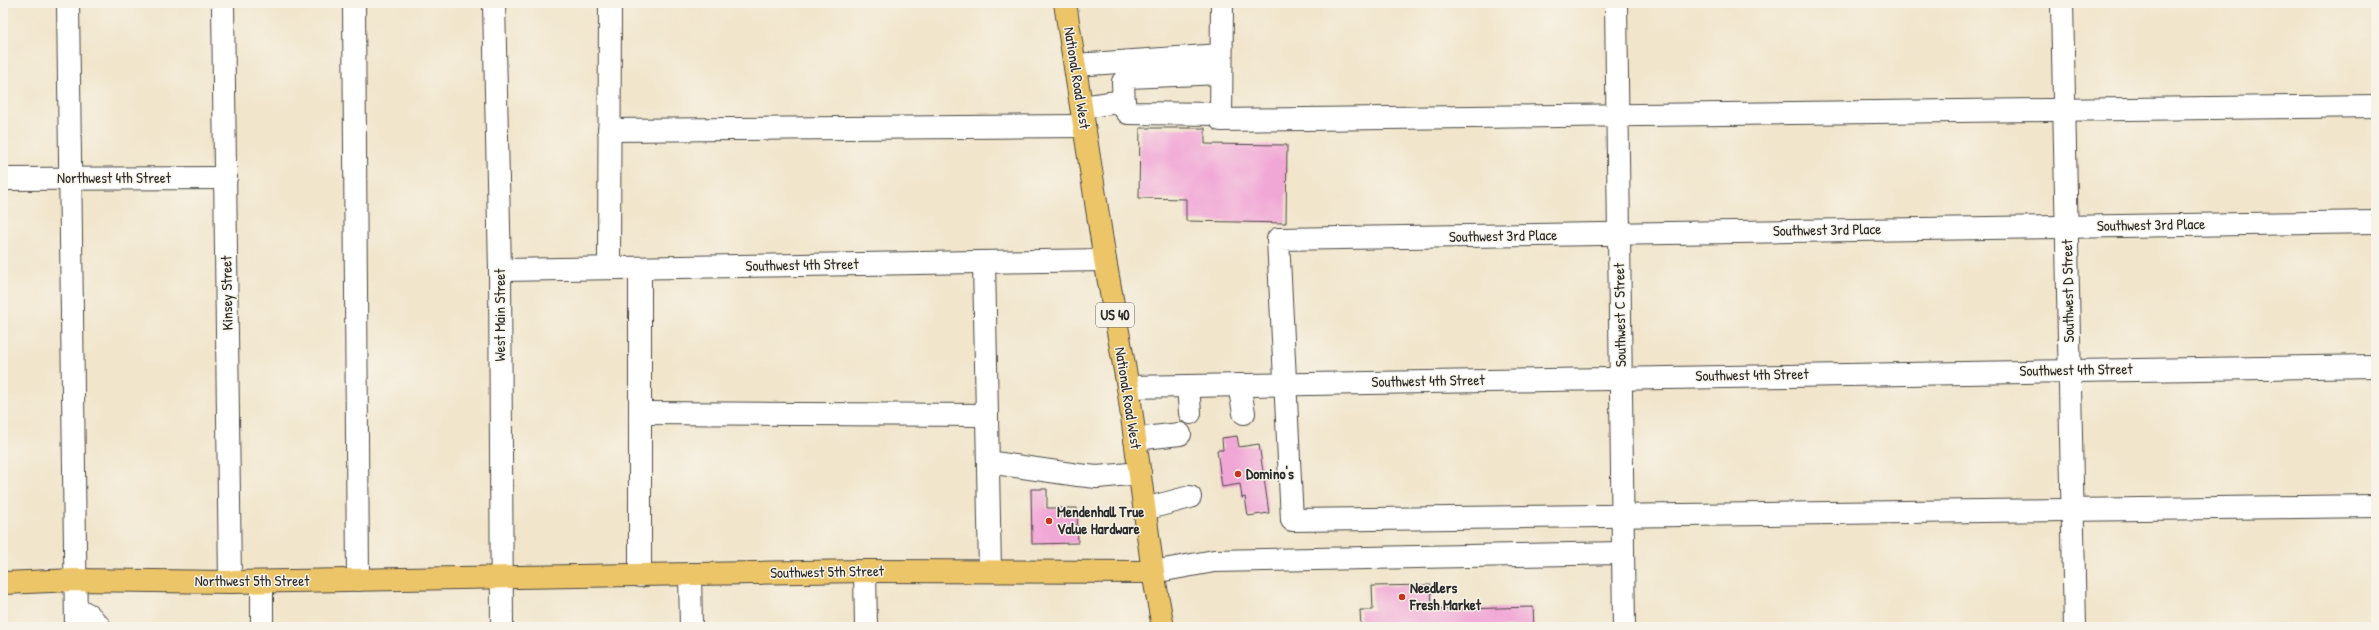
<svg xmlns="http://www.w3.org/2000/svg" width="2379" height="630" viewBox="0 0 2379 630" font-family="'Patrick Hand',sans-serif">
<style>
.building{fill:#f1a7d6}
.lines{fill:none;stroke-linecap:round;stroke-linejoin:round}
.minor-casing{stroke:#494743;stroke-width:24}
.major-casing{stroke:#494743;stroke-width:24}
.minor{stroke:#fff;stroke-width:22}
.major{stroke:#edc569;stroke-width:22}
.poi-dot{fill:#c8321e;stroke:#f7f3e8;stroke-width:1.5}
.labels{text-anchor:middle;stroke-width:3;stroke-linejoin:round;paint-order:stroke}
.shield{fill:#f7f3e8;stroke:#686764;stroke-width:1}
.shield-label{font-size:14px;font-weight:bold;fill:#2b2b2b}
.street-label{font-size:15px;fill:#2b2b2b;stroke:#f7f3e8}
.poi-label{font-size:15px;font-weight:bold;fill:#2b2b2b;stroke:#f7f3e8;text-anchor:start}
</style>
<rect width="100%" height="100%" fill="#f7f3e8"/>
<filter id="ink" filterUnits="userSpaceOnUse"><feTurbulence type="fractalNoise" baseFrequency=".025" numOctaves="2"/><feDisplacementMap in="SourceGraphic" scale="8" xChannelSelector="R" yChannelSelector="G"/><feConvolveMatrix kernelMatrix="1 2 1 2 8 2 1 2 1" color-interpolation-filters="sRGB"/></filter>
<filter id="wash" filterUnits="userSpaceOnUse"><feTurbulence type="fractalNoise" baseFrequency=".012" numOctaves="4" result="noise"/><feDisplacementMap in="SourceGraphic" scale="16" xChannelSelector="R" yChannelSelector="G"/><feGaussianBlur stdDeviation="0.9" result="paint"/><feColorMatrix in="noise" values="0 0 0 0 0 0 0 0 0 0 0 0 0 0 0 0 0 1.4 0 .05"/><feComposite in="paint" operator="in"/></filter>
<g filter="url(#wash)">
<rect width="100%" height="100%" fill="#f1e5cb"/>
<g id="blocks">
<g class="building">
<path d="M 1140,128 L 1205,128 L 1205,144 L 1287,145 L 1286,223 L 1186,221 L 1186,199 L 1139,198 Z"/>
<path d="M 1237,436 L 1239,447 L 1259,444 L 1269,513 L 1248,516 L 1245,497 L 1242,498 L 1240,484 L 1222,487 L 1217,450 L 1223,450 L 1222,438 Z"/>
<path d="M 1031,489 L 1047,489 L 1047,508 L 1077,508 L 1078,543 L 1032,544 Z"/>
<path d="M 1431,585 L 1432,610 L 1533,607 L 1534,627 L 1361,627 L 1360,610 L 1373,610 L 1372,586 Z"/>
</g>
</g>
</g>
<g filter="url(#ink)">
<use href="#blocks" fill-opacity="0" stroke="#494743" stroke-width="1"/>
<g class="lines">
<g class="minor-casing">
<g id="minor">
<path d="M 68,3 L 76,627"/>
<path d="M 223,3 L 230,582"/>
<path d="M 354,3 L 358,580"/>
<path d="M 494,3 L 500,270 L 502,627"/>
<path d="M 1222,3 L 1221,120 L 2376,106"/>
<path d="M 1616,3 L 1624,627"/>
<path d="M 2062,3 L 2075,627"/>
<path d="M 1075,65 L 1221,55"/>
<path d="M 1082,107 L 1124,101"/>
<path d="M 1221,114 L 1128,113 L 1124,108 L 1123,82 L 1129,77 L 1221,73"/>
<path d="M 609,130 L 1084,126"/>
<path d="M 3,179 L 226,178"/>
<path d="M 2376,222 L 1278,239 L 1292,520 L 2376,506"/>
<path d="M 984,262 L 990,571"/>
<path d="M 609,268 L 610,3"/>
<path d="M 640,268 L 640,576"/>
<path d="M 500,270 L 1105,260"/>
<path d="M 1239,385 L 1244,413"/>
<path d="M 1188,386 L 1190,413"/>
<path d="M 1128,387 L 2376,366"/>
<path d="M 640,413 L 987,415"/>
<path d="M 1135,439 L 1180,434"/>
<path d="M 988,462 L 1078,475 L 1097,477 L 1140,473"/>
<path d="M 1145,509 L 1190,497"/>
<path d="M 865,571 L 866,627"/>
<path d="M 1153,572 L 1214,561 L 1623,553"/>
<path d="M 690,574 L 691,627"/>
<path d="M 76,608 L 89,615 L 100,627"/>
<path d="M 262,627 L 262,582"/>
</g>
</g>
<g class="major-casing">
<g id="major">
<path d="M 1065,3 L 1105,260 L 1128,387 L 1153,572 L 1163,627"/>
<path d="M 3,583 L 75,580 L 230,582 L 865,571 L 1153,572"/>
</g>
</g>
<use href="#minor" class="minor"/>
<use href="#major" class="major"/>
</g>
</g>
<g class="poi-dot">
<circle cx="1238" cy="474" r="4"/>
<circle cx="1049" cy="521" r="4"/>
<circle cx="1402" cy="597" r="4"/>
</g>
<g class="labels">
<rect class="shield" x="1096" y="303" width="38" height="24" rx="3"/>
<g class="shield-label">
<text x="1115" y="320">US 40</text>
</g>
<g class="street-label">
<text transform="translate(1077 78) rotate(81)" y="5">National Road West</text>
<text x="114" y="183">Northwest 4th Street</text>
<text transform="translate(2151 225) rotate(-1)" y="5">Southwest 3rd Place</text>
<text transform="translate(1827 230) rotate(-1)" y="5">Southwest 3rd Place</text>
<text transform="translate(1503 236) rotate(-1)" y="5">Southwest 3rd Place</text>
<text transform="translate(802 265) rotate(-1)" y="5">Southwest 4th Street</text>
<text transform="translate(2068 291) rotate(-91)" y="5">Southwest D Street</text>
<text transform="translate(227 293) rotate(-91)" y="5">Kinsey Street</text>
<text transform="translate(500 315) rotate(-90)" y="5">West Main Street</text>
<text transform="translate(1620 315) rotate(-91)" y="5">Southwest C Street</text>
<text transform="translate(2076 370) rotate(-1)" y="5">Southwest 4th Street</text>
<text transform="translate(1752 375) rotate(-1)" y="5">Southwest 4th Street</text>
<text transform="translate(1428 381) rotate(-1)" y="5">Southwest 4th Street</text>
<text transform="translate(1128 398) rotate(81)" y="5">National Road West</text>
<text transform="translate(827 572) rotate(-1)" y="5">Southwest 5th Street</text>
<text x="252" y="586">Northwest 5th Street</text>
</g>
<g class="poi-label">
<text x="1246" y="479">Domino's</text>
<text x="1057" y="517">Mendenhall True<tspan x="1057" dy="17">Value Hardware</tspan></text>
<text x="1410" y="593">Needlers<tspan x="1410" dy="17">Fresh Market</tspan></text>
</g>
</g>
<rect width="2379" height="630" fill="none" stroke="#f7f3e8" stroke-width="16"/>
</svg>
